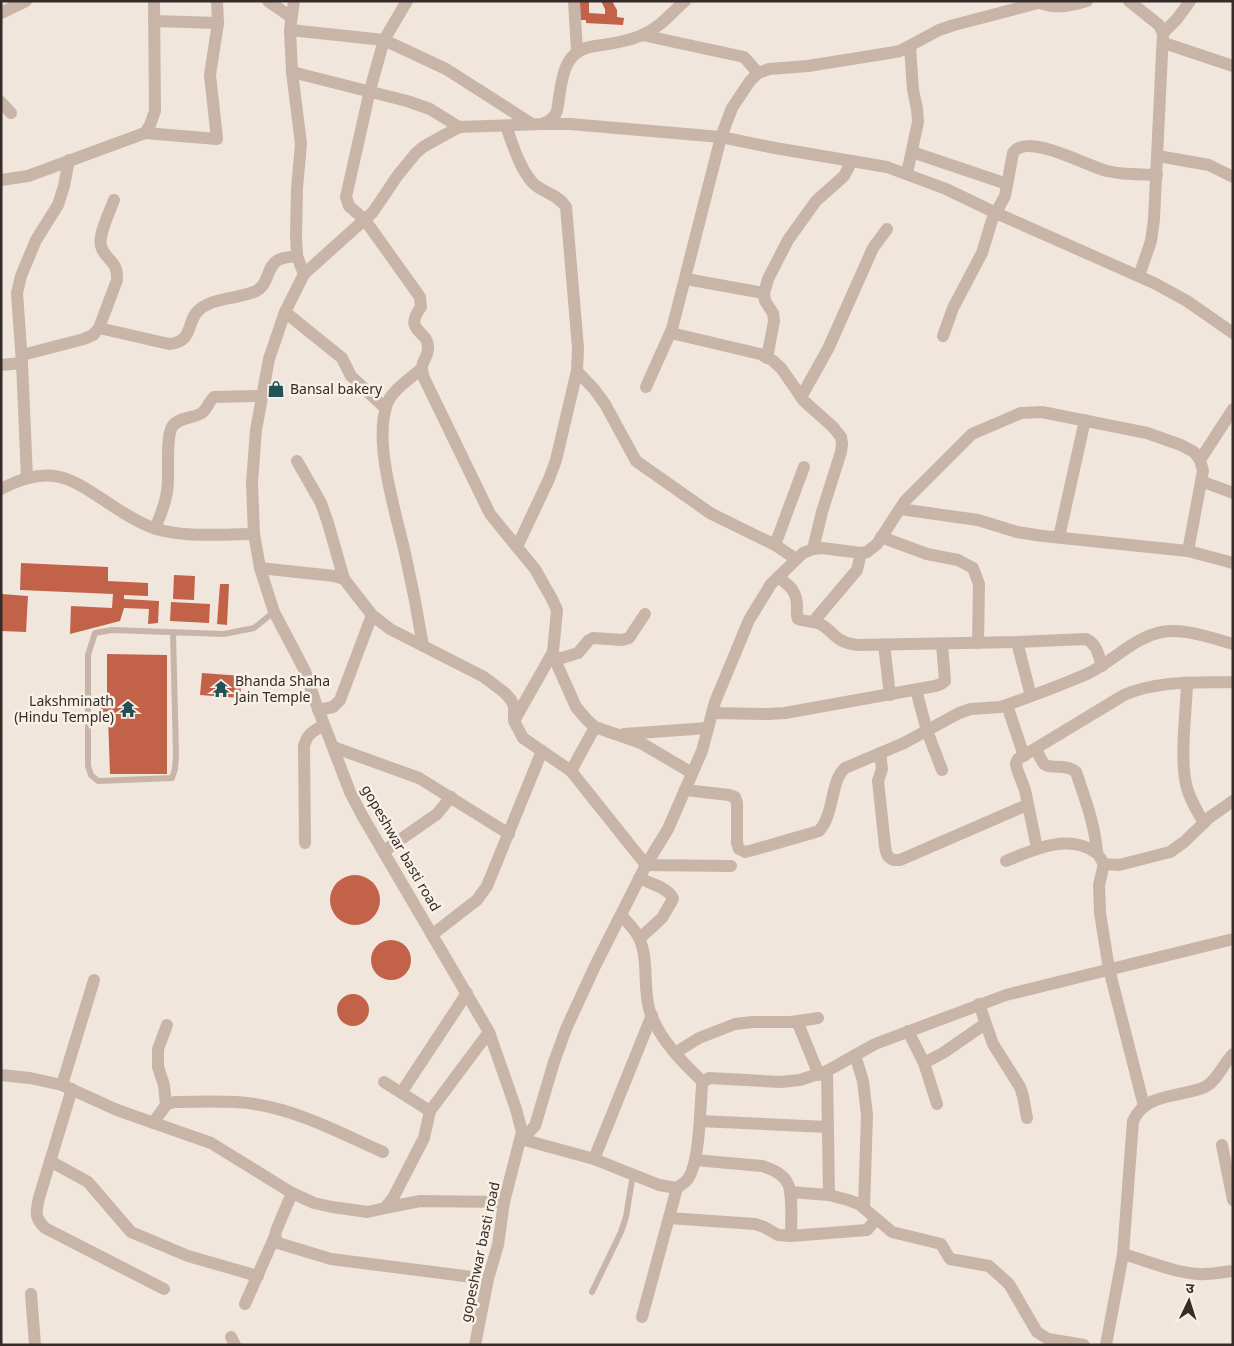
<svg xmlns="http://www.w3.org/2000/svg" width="1234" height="1346" viewBox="0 0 1234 1346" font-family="'Noto Sans','Noto Sans Devanagari',sans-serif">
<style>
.building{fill:#c16249}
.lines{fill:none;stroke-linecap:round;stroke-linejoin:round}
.lane{stroke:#c8b5a8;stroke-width:6}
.street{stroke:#c8b5a8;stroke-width:12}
.labels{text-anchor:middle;stroke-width:5;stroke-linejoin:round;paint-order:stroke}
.poi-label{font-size:14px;fill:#352b28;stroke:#f9f0e7;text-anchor:start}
.street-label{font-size:14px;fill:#352b28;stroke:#f9f0e7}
</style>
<rect width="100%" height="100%" fill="#f1e6db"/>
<g class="building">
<path d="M 579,1 L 589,1 L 589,13 L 605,14 L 605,9 L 601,1 L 612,1 L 617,10 L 617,17 L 624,18 L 623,25 L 586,23 L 586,20 L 578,20 Z"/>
<path d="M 21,563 L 108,567 L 108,581 L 148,583 L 148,596 L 124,595 L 124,599 L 159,601 L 158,623 L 148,624 L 149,609 L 124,608 L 120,621 L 70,634 L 71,606 L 112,608 L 113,594 L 20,590 Z"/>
<path d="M 174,575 L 195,576 L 194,600 L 173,599 Z"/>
<path d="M 220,584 L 229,584 L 227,625 L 217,624 Z"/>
<path d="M 1,594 L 28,596 L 26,632 L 1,631 Z"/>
<path d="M 171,602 L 210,604 L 209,623 L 170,621 Z"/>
<path d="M 107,654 L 167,655 L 167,774 L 110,774 L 108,717 L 100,718 L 101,703 L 107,703 Z"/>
<path d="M 202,673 L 242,676 L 240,698 L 200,695 Z"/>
<circle cx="355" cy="900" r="25"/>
<circle cx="391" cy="960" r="20"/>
<circle cx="353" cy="1010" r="16"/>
</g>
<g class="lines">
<g class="lane">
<path d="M 173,632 L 176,755 L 175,769 L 172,778 L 98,781 L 91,775 L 88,766 L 88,655 L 95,633 L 112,630 L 224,634 L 254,628 L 274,612"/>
<path d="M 592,1292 L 621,1232 L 626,1217 L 633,1174"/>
</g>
<g class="street">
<path d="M 268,1 L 291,17"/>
<path d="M 294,1 L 290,30 L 292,72 L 301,144 L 297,188 L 296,236 L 297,256 L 304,274"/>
<path d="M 407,1 L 384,40 L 370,90 L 346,197 L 349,206 L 365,220 L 420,297 L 421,307 C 402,333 429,329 428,348 C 428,361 418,360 424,378 L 490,514 L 535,569 L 552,599 L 557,610 L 553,652 L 555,660 L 576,707 L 587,720 L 595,727 L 641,743 L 692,773"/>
<path d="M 574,1 L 577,51"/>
<path d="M 1036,1 C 1053,10 1070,6 1087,1"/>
<path d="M 1129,1 L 1159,25 L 1163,33 L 1154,219 L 1151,241 L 1139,276"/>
<path d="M 1,13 L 26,1"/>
<path d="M 154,21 L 218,23"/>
<path d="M 290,30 L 384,40 L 446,69 L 532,124"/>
<path d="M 1163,33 L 1177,19 L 1190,1"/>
<path d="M 642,35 L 744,57 L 758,73"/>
<path d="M 1164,43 L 1233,66"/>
<path d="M 292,72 L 407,101 L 430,109 L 459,127"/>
<path d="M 1,102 L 11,113"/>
<path d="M 544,124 L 570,124 L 721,137 L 775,148 L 887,167 L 946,189 L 996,213 L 1154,283 L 1187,301 L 1233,333"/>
<path d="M 506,126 C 513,145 520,170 534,184 C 544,193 559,195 566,207 L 578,348 L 577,371 L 556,460 L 549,479 L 517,547"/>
<path d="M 145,133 L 217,139 L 210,75 L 218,23 L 217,1"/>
<path d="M 912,152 L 1007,184"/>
<path d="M 1158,156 L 1209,165 L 1233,177"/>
<path d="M 907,173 L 918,122 L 917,109 L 913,90 L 910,46"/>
<path d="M 1,180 L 28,176 L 145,133 L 150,125 L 155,111 L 154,1"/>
<path d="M 686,279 L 764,293"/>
<path d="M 285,312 L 342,358 L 351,376 L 385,408"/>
<path d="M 99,328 L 169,344 C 195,342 185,321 200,309 C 215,297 239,299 256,291 C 269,285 266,267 278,260 C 284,257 291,257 297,256"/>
<path d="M 671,333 L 760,354 L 772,360 L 781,368 L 804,401 L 833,427 L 841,437 L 842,443 L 841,452 L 822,512 L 813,549"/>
<path d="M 943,336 L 953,308 L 982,253 L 992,220 L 1005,196 L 1013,153 C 1026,131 1089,167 1107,171 C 1123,175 1140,174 1157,175"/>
<path d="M 22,355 L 84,339 L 93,335 L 99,328 L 117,280 C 118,259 105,261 101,246 C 98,235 110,211 114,200"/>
<path d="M 767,358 L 774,321 L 773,313 L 765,301 L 764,293 L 768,279 L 788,240 L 816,201 L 844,176 L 852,161"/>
<path d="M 1,365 L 22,363"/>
<path d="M 421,369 C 410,379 392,390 387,404 C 373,443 396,513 405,553 C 412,584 418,615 423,646"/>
<path d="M 577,371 L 594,389 L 605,404 L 636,461 L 710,513 L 775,545 L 796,559"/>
<path d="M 646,387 L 672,329 L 721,137 L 732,108 L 750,81 L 758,73 L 769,69 L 808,66 L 889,53 L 900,51 L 939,30 L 954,25 L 1038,3"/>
<path d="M 801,397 L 828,349 L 873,248 L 887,229"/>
<path d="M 1200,460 L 1233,409"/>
<path d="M 297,461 L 321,503 L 328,523 L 344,579"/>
<path d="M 27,478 L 22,363 L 17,293 L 21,276 L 36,240 L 58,205 L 64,186 L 69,160"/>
<path d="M 1201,481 L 1233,493"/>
<path d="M 1,489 C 56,460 75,482 122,512 C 132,518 144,525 156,529 C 187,538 222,534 254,534"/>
<path d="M 900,509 L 978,520 L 1017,532 L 1043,536 L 1188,551 L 1233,563"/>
<path d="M 155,528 C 160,517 165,505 167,492 C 170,476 165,439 172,427 C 177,418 192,418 200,414 C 207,411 208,402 214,397 L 261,396"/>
<path d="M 881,537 L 927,554 L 958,560 L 973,568 L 979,584 L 978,643"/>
<path d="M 1059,537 L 1085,420"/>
<path d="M 775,545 L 804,467"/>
<path d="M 260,568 L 334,576 L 344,579 L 372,615 L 390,629 L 484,677 L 505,693 L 511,700 L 514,706 L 514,721 L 523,738 L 571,771 L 646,865 L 731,866"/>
<path d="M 778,577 C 790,586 797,591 797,607 C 797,612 796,615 798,619 C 806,622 815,621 822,625 C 837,635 836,642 857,645 L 1017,642 L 1086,639 C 1097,644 1098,654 1102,666"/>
<path d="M 813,622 L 857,570 L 861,553"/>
<path d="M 1017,642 L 1031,696"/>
<path d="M 884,645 L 890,695"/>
<path d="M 555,660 L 578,653 L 589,640 L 593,638 L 622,640 L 629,638 L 645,614"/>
<path d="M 1187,684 C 1186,713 1180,756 1186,784 C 1189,798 1197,811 1204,823"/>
<path d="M 916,690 L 927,731 L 942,770"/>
<path d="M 1007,705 L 1024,756"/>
<path d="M 318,710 L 333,707 L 340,700 L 372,615"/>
<path d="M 712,713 L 768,714 L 785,713 L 935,686 L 941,684 L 945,681 L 942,644"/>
<path d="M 515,719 L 553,652"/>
<path d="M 624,734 L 708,728"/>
<path d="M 333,747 L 419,778 L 509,834"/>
<path d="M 1036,749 C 1038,753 1041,760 1044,764 C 1051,770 1066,763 1076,772 C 1085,799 1095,824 1097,853"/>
<path d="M 880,753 L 882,769 L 878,781 L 885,846 C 886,856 889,861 900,860 L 1027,805"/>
<path d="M 571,771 L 595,727"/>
<path d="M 685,790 L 729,795 L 735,797 L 737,803 L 737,843 L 739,849 L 745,852 L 753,850 L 819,831 C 835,813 830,781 845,768 L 904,743 L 959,713 L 971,709 L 1000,707 L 1007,705 C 1034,695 1062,685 1089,673 C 1113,661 1135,637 1162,632 C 1185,628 1211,638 1233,644"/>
<path d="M 305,843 L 304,746 C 307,734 313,731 324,725"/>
<path d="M 1037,848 L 1025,790 L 1017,769 L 1016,763 L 1018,759 L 1124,695 C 1158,680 1197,683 1233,682"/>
<path d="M 384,851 L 437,814 L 451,797"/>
<path d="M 1006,861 C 1032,850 1068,833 1095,852 C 1099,854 1101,860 1104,864 L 1119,865 L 1170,852 L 1184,842 L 1210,817 L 1233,801"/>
<path d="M 1104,864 L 1099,885 L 1100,913 L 1109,969 L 1144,1106"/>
<path d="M 639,878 C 649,883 670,888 673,899 L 662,918 L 640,938"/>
<path d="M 621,915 C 627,922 634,928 638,936 C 650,958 642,988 650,1012 C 660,1040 682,1062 703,1082"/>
<path d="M 433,934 L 477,900 L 487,886 L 542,751"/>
<path d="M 979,1004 L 993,1044 L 1020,1087 L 1023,1096 L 1027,1118"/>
<path d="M 797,1021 L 819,1075"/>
<path d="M 908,1031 L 924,1063 L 937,1104"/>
<path d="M 675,1053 L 699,1038 L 735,1024 L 753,1022 L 792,1022 L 818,1018"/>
<path d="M 855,1055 L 863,1081 L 867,1115 L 864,1208"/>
<path d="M 924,1063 L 943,1053 L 985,1024"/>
<path d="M 827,1071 L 829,1195"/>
<path d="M 1,1075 L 30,1078 L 62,1085 L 117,1110 L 211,1143 L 292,1193 L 314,1203 L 332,1207 L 368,1212 L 385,1208 L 393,1198 L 424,1138 L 430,1111 L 489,1032"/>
<path d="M 384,1082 L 430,1111"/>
<path d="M 62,1085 L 94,980"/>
<path d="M 405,1087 L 467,993"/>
<path d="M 72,1089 L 39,1198 C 36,1212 34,1217 45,1228 L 164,1289"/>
<path d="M 166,1105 L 164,1085 L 158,1067 L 158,1049 L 167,1025"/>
<path d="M 700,1121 L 828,1127"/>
<path d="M 153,1123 L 166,1105 L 174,1102 C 198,1102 231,1100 254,1104 C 300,1111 342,1134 383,1152"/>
<path d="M 522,1132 L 529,1132 L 535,1126 L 554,1062 L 566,1029 L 595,966 L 646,865 L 668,829 L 702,751 L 715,702 L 749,620 L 771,584 L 803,553 L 813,549 L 822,548 L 861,553 L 867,552 L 877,544 L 905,501 L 972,434 L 1021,413 L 1042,412 L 1147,433 L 1181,445 L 1194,452 L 1200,460 L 1203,471 L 1188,551"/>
<path d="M 521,1139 L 594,1159 L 659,1185 L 677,1188 C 680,1185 685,1183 687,1180 C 700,1165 700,1107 702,1086 L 703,1082 L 709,1078 L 781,1082 L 800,1080 L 827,1071 L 875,1044 L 1006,995 L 1233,939"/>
<path d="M 1222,1145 L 1233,1200"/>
<path d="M 594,1159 L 652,1015"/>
<path d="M 695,1160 L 762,1166 C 772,1169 784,1174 788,1184 C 793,1194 791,1224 791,1236"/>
<path d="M 50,1161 L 88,1182 L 131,1232 L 188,1256 L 258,1276"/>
<path d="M 790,1192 L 829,1195 L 848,1200 L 859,1204 L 892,1232 L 941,1244 L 950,1259 L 989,1266 L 1009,1284 L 1037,1332 L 1048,1339 L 1084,1345"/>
<path d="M 292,1193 L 276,1231 L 275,1236 L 278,1243 L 331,1259 L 488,1279"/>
<path d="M 385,1208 L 420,1201 L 504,1202"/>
<path d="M 669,1218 L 755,1224 L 764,1227 L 778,1235 L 791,1236 L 867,1230 L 876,1219"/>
<path d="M 1123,1254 C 1148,1261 1172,1272 1198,1274 C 1209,1275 1221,1272 1233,1271"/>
<path d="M 31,1294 L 35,1345"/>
<path d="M 245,1304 L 275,1236"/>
<path d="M 642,1317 L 677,1188"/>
<path d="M 231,1337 L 235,1345"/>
<path d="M 475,1345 L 488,1279 L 498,1245 L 504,1202 L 522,1132 L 516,1109 L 489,1032 L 363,817 L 350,792 L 315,701 L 305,671 L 274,612 L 260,568 L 254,534 L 252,483 L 256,430 L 269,359 L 285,312 L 304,274 L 373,212 L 398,175 L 416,153 L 423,147 L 459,127 L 542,124 C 549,121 554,119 557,111 C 562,84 560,50 595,46 C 611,44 625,42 640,36 C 661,27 669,15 685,1"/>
<path d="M 1106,1345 L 1123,1254 L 1133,1121 C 1146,1092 1179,1098 1205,1087 C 1218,1080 1223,1064 1233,1054"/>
</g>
</g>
<defs>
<g id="shop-bare" transform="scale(1.35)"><path d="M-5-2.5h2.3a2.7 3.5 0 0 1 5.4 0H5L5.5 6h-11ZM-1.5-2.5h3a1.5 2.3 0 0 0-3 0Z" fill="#1f5355" stroke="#f9f0e7" stroke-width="2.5" paint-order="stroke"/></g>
<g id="temple-bare" transform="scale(1.35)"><path d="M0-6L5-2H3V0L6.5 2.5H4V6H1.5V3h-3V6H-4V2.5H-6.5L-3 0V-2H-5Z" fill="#1f5355" stroke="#f9f0e7" stroke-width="2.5" paint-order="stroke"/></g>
</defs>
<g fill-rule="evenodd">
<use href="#shop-bare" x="276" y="389"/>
<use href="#temple-bare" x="221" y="689"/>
<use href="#temple-bare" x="128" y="709"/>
</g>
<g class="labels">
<g class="poi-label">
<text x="290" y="394">Bansal bakery</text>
<text x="235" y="686">Bhanda Shaha<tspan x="235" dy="16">Jain Temple</tspan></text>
<text x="114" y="706" text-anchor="end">Lakshminath<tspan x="114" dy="16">(Hindu Temple)</tspan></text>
</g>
<g class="street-label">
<text transform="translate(401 848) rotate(60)" y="5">gopeshwar basti road</text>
<text transform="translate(480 1252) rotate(-78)" y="5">gopeshwar basti road</text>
</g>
</g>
<rect width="1234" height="1346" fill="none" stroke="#352b28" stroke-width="5"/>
<g transform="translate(1189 1301) rotate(4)" stroke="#f9f0e7" stroke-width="4" paint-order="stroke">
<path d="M0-4L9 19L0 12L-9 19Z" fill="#352b28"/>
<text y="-8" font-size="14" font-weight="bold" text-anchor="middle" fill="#352b28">उ</text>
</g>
</svg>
